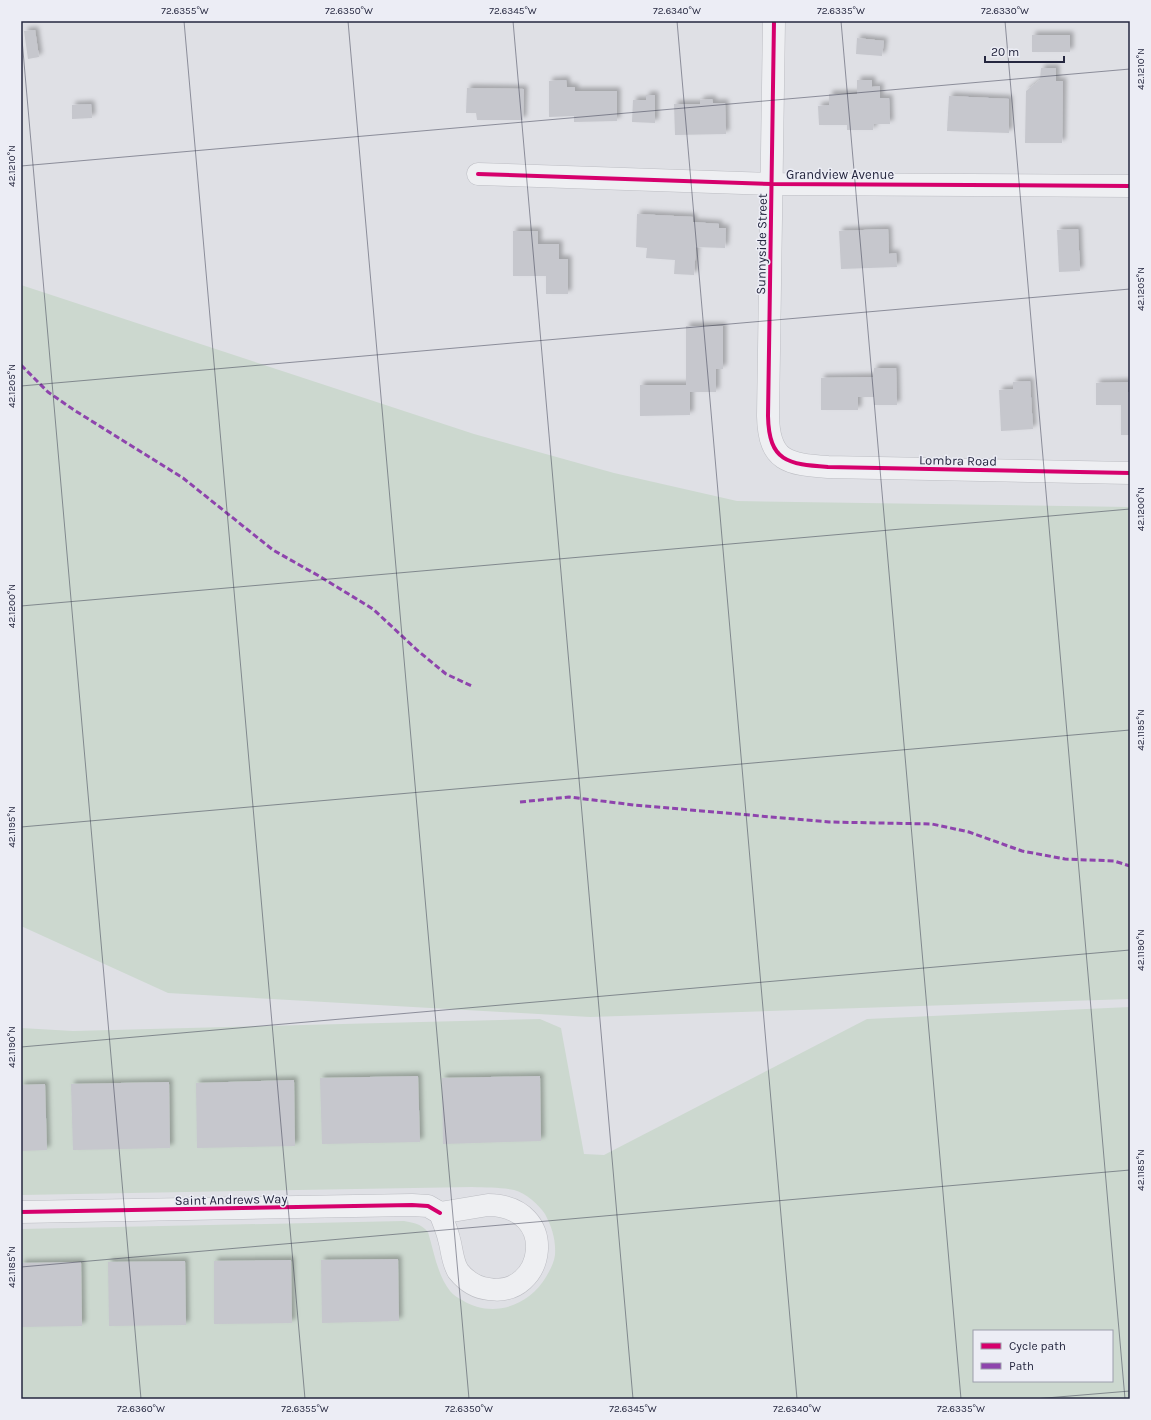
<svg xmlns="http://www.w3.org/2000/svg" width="1151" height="1420" viewBox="0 0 1151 1420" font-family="Karla,sans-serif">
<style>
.green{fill:#ccd8cf;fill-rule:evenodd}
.building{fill:#c6c7cd;filter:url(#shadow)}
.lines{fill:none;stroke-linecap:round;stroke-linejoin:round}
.minor-casing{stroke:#bcbdc3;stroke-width:23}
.minor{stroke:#eeeff2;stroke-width:22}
.quiet{stroke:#8e44ad;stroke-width:3;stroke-dasharray:6 3;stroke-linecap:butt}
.cycleway-casing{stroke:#ecedf5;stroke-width:6}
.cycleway{stroke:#d6006c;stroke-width:4}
.ticks{fill:none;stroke:#25273f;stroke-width:1;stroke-opacity:0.45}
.labels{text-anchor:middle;stroke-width:3;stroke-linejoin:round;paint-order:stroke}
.street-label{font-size:13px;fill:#25273f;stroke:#ecedf5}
.neatline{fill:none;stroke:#25273f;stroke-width:1.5}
.ticks-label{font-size:10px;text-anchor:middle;fill:#25273f}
</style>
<defs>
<filter id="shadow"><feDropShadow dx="3.5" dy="-3.5" stdDeviation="2" flood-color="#0004"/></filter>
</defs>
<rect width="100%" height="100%" fill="#dfe0e5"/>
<g class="green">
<path d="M 21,285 L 474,434 L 614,473 L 737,501 L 1130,507 L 1130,999 L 590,1017 L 168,993 L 21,926 Z"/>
<path d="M 1130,1007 L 1130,1399 L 21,1399 L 21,1229 L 404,1221 C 415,1223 421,1224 428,1232 C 434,1252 437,1274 450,1291 C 453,1295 458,1298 462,1300 C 492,1319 529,1306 546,1277 C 550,1270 554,1263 555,1255 C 556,1240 552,1227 545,1214 C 539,1205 526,1193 514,1190 C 501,1187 486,1188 472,1187 L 21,1195 L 21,1028 L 73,1031 L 540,1019 L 561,1028 L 584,1154 L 604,1155 L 867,1019 ZM 974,1331 L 1112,1331 L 1112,1381 L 974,1381 Z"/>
</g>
<g class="building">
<path d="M 35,30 L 39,57 L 28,59 L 24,31 Z"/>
<rect x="1032" y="35" width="38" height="17"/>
<path d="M 857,38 L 884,41 L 882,56 L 856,54 Z"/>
<path d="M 1041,68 L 1056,68 L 1056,81 L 1063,81 L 1062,143 L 1025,143 L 1026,91 L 1040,80 Z"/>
<path d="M 566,80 L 567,87 L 575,87 L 575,91 L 617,91 L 617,121 L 574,122 L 574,116 L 549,117 L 549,81 Z"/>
<path d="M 857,80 L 872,80 L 872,87 L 880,86 L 880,98 L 889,98 L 890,124 L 874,124 L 873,130 L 847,130 L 847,125 L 819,125 L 818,106 L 829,105 L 829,94 L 857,94 Z"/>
<path d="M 467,88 L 524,89 L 523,120 L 477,120 L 476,113 L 466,113 Z"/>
<path d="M 646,95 L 655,95 L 655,123 L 632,122 L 633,100 L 646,100 Z"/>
<path d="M 949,96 L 1009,99 L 1009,133 L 947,131 Z"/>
<path d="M 712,99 L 713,103 L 725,103 L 726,134 L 675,135 L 674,104 L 700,104 L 700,100 Z"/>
<path d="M 91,104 L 92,118 L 72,119 L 72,105 Z"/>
<path d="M 637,214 L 693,217 L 693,222 L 719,224 L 719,228 L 726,228 L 725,248 L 696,247 L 694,275 L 674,274 L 675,260 L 646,258 L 647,248 L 636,247 Z"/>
<path d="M 888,229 L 889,254 L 896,253 L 897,267 L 841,269 L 839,231 Z"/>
<path d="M 1078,229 L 1080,271 L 1059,272 L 1057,230 Z"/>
<path d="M 513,231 L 538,231 L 538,244 L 559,244 L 559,259 L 568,259 L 568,294 L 546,294 L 546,276 L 513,276 Z"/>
<path d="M 686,326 L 723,326 L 723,369 L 716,369 L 716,392 L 690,392 L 690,415 L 640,416 L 640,385 L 686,385 Z"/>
<path d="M 874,368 L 896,368 L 897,405 L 874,405 L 874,397 L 858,397 L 858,410 L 821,410 L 821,378 L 873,377 Z"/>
<path d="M 1030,381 L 1033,429 L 1001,431 L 999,390 L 1013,389 L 1013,382 Z"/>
<path d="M 1128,382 L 1128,392 L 1130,392 L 1130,435 L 1121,435 L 1121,405 L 1096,405 L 1096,383 Z"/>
<path d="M 418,1076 L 420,1142 L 322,1144 L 320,1078 Z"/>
<path d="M 540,1076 L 541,1141 L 443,1144 L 442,1078 Z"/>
<path d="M 294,1080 L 295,1146 L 197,1148 L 196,1083 Z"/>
<path d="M 169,1082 L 170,1148 L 73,1150 L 71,1084 Z"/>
<path d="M 45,1084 L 47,1150 L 21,1151 L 21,1085 Z"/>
<path d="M 398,1259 L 399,1321 L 322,1323 L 321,1260 Z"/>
<path d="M 291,1260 L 292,1323 L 214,1324 L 214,1261 Z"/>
<path d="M 185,1261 L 186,1325 L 109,1326 L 108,1262 Z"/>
<path d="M 81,1262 L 82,1326 L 21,1327 L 21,1263 Z"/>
</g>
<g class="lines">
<g class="minor-casing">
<g id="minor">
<path d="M 774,21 L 768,416 C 769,462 788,464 828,467 L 1130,473"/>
<path d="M 478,174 L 772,184 L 1130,186"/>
<path d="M 488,1205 C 561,1206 545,1298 489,1289 C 477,1288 466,1281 458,1271 C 452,1261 452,1249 449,1239 C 447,1230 443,1221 440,1213 Z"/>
<path d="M 21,1212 L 412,1205 L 428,1206 L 440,1213"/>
</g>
</g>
<use href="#minor" class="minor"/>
<g class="quiet">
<path d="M 21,365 L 48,392 L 74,410 L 183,478 L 273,550 L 319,576 L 373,609 L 417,650 L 446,674 L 472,686"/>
<path d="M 520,802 L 569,797 L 634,805 L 829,822 L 932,824 L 969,832 L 1022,851 L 1065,859 L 1114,861 L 1130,866"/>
</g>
<g class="cycleway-casing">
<g id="cycleway">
<path d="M 774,21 L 768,416 C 769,462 788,464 828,467 L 1130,473"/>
<path d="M 478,174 L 772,184 L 1130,186"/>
<path d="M 21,1212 L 412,1205 L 428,1206 L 440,1213"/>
</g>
</g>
<use href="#cycleway" class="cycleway"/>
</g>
<path class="ticks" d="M 184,21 L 305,1399M 348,21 L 469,1399M 513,21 L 633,1399M 677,21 L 797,1399M 841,21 L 961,1399M 1005,21 L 1125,1399M 21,28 L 141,1399M 21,166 L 1130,69M 21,386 L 1130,289M 21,606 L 1130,509M 21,827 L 1130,730M 21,1047 L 1130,950M 21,1267 L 1130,1170M 1034,1399 L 1130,1391"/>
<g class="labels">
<g class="street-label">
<text x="840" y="179">Grandview Avenue</text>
<text transform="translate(761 244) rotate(-89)" y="5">Sunnyside Street</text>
<text transform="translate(958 460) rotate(1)" y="5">Lombra Road</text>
<text transform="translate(231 1199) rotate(-1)" y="5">Saint Andrews Way</text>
</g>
</g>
<rect width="1151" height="1420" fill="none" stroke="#ecedf5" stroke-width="44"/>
<rect x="973" y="1330" width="140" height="52" fill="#ecedf5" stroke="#9c9eac"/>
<rect x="981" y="1343" width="20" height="6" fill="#d6006c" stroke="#9c9eac"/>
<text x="1009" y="1350" font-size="12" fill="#25273f">Cycle path</text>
<rect x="981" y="1363" width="20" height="6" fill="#8e44ad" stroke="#9c9eac"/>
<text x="1009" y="1370" font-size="12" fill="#25273f">Path</text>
<path d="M985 56v6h79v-6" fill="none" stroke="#25273f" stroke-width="2"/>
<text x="991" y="56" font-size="12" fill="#25273f" stroke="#ecedf5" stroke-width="3" paint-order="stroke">20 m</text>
<rect x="22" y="22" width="1107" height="1376" class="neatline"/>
<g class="ticks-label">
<text x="185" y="14">72.6355°W</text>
<text x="349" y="14">72.6350°W</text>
<text x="513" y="14">72.6345°W</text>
<text x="677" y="14">72.6340°W</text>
<text x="841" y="14">72.6335°W</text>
<text x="1005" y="14">72.6330°W</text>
<text transform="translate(1140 69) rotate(-90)" y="4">42.1210°N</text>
<text transform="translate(11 166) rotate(-90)" y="4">42.1210°N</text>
<text transform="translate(1140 289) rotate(-90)" y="4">42.1205°N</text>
<text transform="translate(11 386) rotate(-90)" y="4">42.1205°N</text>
<text transform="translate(1140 509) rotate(-90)" y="4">42.1200°N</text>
<text transform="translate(11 606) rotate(-90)" y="4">42.1200°N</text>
<text transform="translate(1140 730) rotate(-90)" y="4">42.1195°N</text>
<text transform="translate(11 827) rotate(-90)" y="4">42.1195°N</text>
<text transform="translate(1140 950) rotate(-90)" y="4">42.1190°N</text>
<text transform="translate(11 1047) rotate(-90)" y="4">42.1190°N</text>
<text transform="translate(1140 1170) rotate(-90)" y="4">42.1185°N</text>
<text transform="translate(11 1267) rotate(-90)" y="4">42.1185°N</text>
<text x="141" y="1412">72.6360°W</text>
<text x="305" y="1412">72.6355°W</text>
<text x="469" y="1412">72.6350°W</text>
<text x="633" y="1412">72.6345°W</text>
<text x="797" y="1412">72.6340°W</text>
<text x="961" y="1412">72.6335°W</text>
</g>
</svg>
